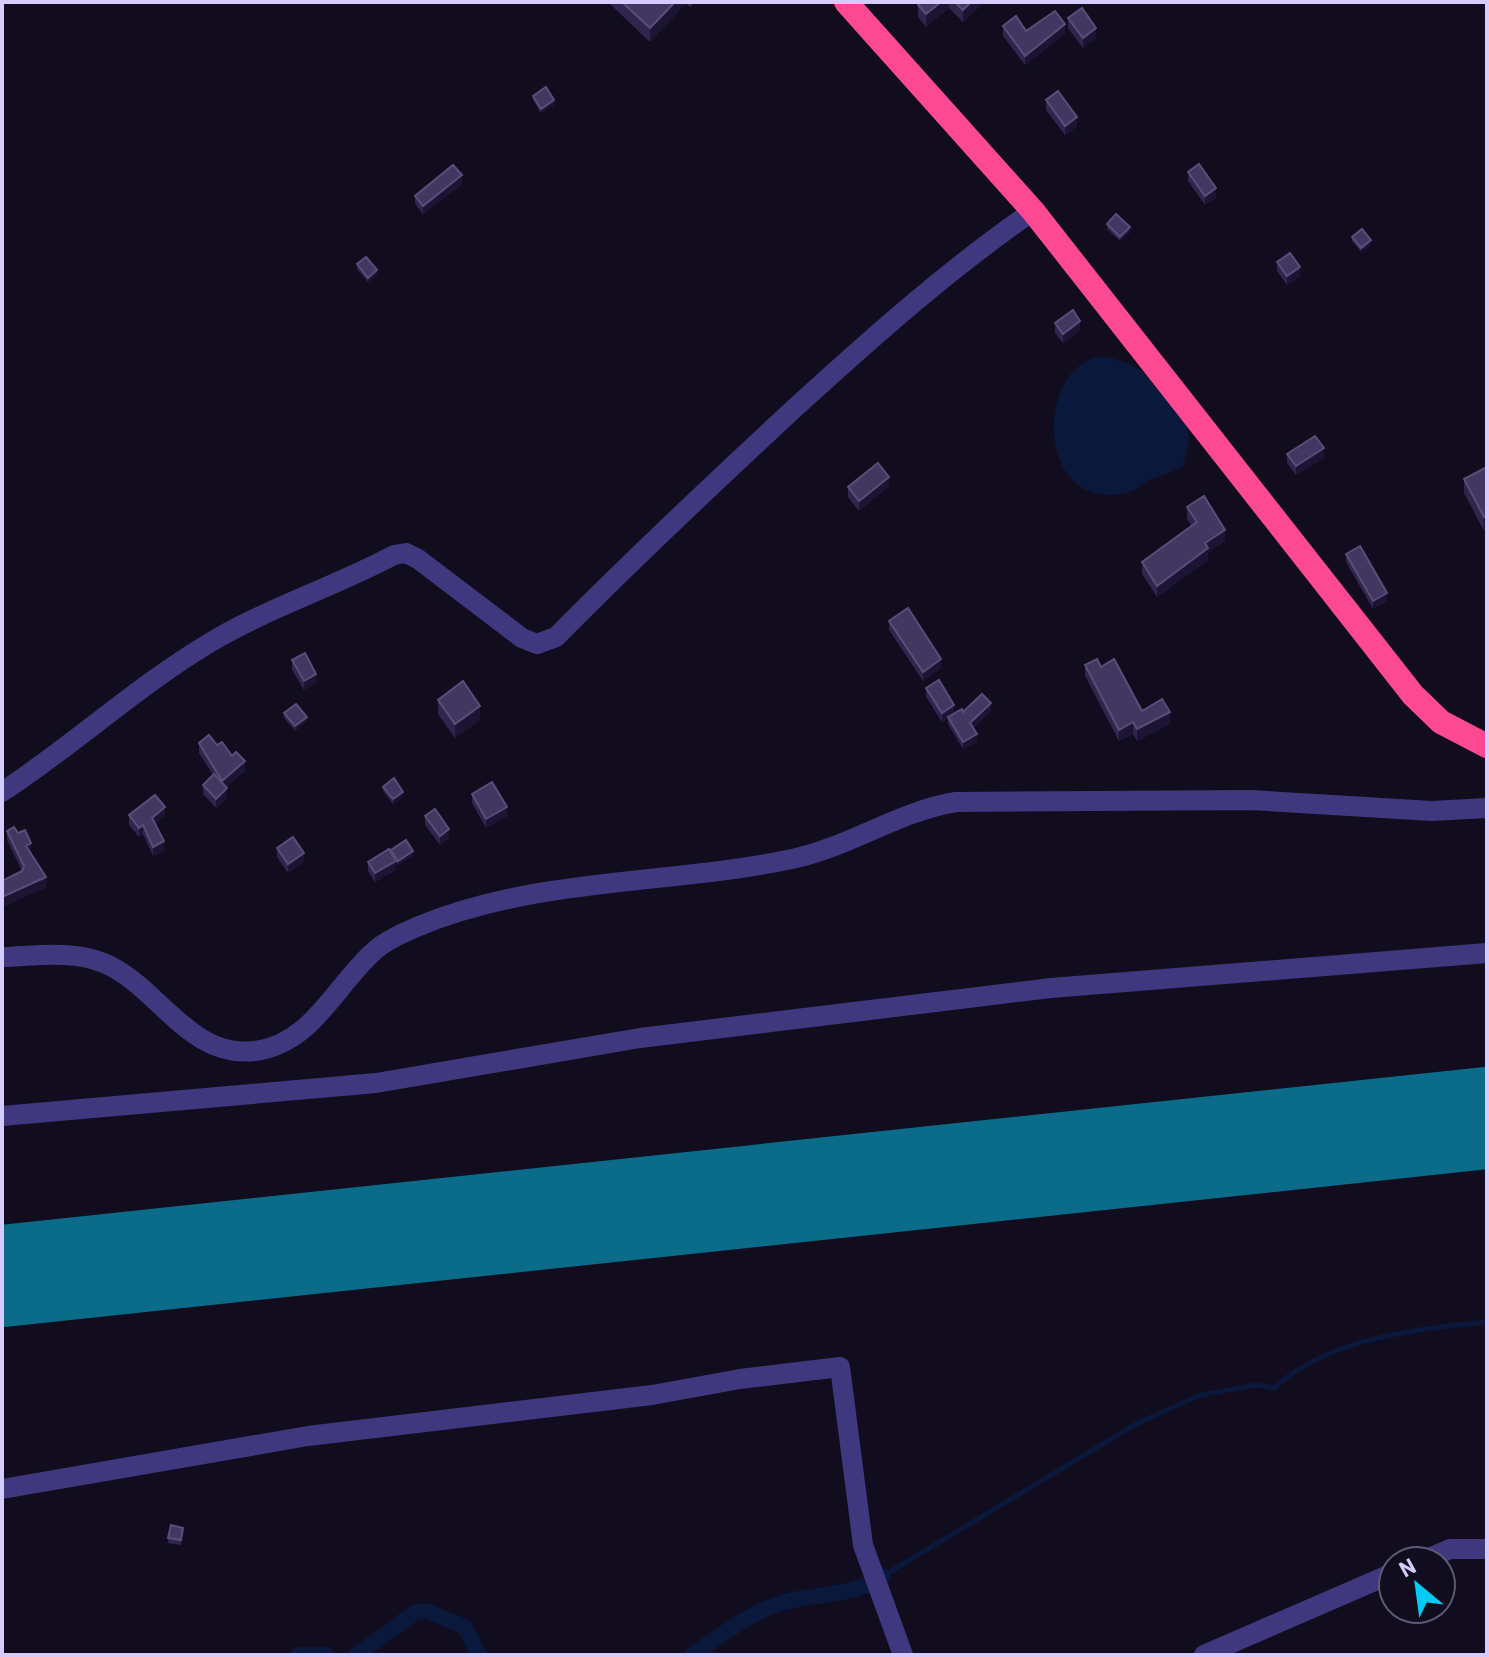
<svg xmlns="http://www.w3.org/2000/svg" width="1489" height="1657" viewBox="0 0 1489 1657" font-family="Barlow,sans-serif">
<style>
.water{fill:#09183b}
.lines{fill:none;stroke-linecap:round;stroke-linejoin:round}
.stream{stroke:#09183b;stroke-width:5}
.canal{stroke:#09183b;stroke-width:16}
.runway{stroke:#0a6c89;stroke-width:102}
.minor{stroke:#3f387e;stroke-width:20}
.highway{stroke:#fd4892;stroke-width:24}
.wall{fill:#2f254d}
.shaded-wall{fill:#1c1433}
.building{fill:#413760;stroke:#584e79;stroke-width:2}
</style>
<rect width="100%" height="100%" fill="#110d1f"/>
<path class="water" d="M 1104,356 C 1152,367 1158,386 1187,422 L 1189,442 L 1183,466 C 1172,473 1161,475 1149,480 C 1142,484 1137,490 1129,492 C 1034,518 1033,362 1104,356 Z"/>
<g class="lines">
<path class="stream" d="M 883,1576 L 1136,1424 L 1200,1395 L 1256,1385 L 1274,1388 C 1328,1338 1416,1329 1487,1322"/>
<g class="canal">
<path d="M 299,1655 L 326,1655"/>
<path d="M 356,1655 L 416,1612 L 427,1611 L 465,1627 L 479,1655"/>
<path d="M 692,1655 C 719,1637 753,1610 785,1602 C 817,1593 856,1596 883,1576"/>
</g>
<path class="runway" d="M 2,1276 L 1487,1118"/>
<g class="minor">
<path d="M 2,792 C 74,745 137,686 211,642 C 270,607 334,587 394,555 L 406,553 L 418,559 L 522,638 L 537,644 L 556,637 C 635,557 716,481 798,405 C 874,336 949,269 1033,211"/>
<path d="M 2,957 C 35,956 72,950 104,963 C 158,986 189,1059 255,1051 C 311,1044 334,988 372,953 C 384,941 403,933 419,926 C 538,877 668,885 792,859 C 850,847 899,811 956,802 L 1251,800 L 1432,811 L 1487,808"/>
<path d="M 2,1116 L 376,1083 L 640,1038 L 1051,988 L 1487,953"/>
<path d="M 2,1489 L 308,1436 L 652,1395 L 740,1379 L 840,1367 L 863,1545 L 903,1655"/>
<path d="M 1422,1561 L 1450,1549 L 1487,1549"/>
<path d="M 1204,1655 L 1393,1573"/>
</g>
<path class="highway" d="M 846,2 L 1033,211 L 1413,695 L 1441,722 L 1487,746"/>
</g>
<g class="wall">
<path d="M 611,2 L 695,2 L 690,7 L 686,3 L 650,42 L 611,5 Z"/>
<path d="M 921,2 L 981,2 L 981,5 L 963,22 L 949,8 L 926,27 L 918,17 L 918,5 Z"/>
<path d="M 1068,18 L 1096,38 L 1083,48 L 1068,28 Z"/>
<path d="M 1003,26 L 1026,31 L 1065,34 L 1025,65 L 1003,36 Z"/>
<path d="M 533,96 L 554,105 L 541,113 L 533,100 Z"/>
<path d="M 1046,100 L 1077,126 L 1065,135 L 1046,110 Z"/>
<path d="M 1188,172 L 1216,198 L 1205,205 L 1188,181 Z"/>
<path d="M 462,184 L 423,214 L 415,204 L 415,196 Z"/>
<path d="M 1107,224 L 1130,232 L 1120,241 L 1107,229 Z"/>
<path d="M 1352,237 L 1371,245 L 1361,252 L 1352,241 Z"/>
<path d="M 1277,262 L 1300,276 L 1287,285 L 1277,271 Z"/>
<path d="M 357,264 L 377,275 L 368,282 L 357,269 Z"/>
<path d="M 1055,323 L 1080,330 L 1063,343 L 1055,333 Z"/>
<path d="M 1287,454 L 1324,458 L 1296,475 L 1287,463 Z"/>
<path d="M 1487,467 L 1484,531 L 1464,493 L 1464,479 Z"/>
<path d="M 889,486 L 859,511 L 848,497 L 848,487 Z"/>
<path d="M 1187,507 L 1225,541 L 1208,552 L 1208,560 L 1157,597 L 1142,574 L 1142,562 L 1192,526 L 1187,519 Z"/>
<path d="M 1346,554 L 1387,601 L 1373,609 L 1346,562 Z"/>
<path d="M 889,621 L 941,668 L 923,681 L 889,630 Z"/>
<path d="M 292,660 L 316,683 L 304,690 L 292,670 Z"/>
<path d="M 1085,665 L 1101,667 L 1142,711 L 1170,724 L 1137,741 L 1133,734 L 1119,741 L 1085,676 Z"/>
<path d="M 926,688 L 954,713 L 991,711 L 973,728 L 977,742 L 963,749 L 948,724 L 948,718 L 942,722 L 926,697 Z"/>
<path d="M 438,700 L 480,720 L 455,738 L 438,714 Z"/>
<path d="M 284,713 L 307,721 L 295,731 L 284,718 Z"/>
<path d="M 199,743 L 217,745 L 232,756 L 245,771 L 226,787 L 227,797 L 216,808 L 203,794 L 203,785 L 213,775 L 199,753 Z"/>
<path d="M 383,787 L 403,796 L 393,804 L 383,791 Z"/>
<path d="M 472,794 L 507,816 L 486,828 L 472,803 Z"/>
<path d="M 129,815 L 165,816 L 155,824 L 164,851 L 153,856 L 143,834 L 139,837 L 129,825 Z"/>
<path d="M 425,816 L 449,838 L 440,845 L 425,825 Z"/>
<path d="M 7,831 L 31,852 L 46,887 L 2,907 L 2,881 L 22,871 L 7,840 Z"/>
<path d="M 277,848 L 304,862 L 288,873 L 277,857 Z"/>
<path d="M 391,850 L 413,856 L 398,865 L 396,862 L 396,870 L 375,882 L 368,871 L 368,862 L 391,852 Z"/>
<path d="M 183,1532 L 181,1545 L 168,1543 L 168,1538 Z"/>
</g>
<g class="shaded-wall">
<path d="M 675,2 L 686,2 L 686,3 L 650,42 L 650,28 Z"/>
<path d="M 941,2 L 949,2 L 949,8 L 926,27 L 926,14 Z"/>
<path d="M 971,2 L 981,2 L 981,5 L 963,22 L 963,10 Z"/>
<path d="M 1065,24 L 1065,34 L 1025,65 L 1025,56 Z"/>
<path d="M 1096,28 L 1096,38 L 1083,48 L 1083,38 Z"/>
<path d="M 554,100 L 554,105 L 541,113 L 541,109 Z"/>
<path d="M 1077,117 L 1077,126 L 1065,135 L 1065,126 Z"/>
<path d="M 462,175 L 462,184 L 423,214 L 423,206 Z"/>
<path d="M 1216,188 L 1216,198 L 1205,205 L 1205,196 Z"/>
<path d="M 1130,227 L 1130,232 L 1120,241 L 1120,237 Z"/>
<path d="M 1371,240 L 1371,245 L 1361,252 L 1361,248 Z"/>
<path d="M 1300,267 L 1300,276 L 1287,285 L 1287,276 Z"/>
<path d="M 377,270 L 377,275 L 368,282 L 368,278 Z"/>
<path d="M 1080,321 L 1080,330 L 1063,343 L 1063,334 Z"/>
<path d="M 1324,448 L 1324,458 L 1296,475 L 1296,466 Z"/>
<path d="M 889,477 L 889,486 L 859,511 L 859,501 Z"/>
<path d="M 1487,516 L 1487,530 L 1484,531 L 1484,517 Z"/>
<path d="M 1225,530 L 1225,541 L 1208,552 L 1208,560 L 1157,597 L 1157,586 L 1205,543 Z"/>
<path d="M 1387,593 L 1387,601 L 1373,609 L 1373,601 Z"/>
<path d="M 941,659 L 941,668 L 923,681 L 923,672 Z"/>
<path d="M 316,674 L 316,683 L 304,690 L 304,681 Z"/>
<path d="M 991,703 L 991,711 L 970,730 L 970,723 Z"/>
<path d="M 954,705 L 954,714 L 942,722 L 942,713 Z"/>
<path d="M 480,706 L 480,720 L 455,738 L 455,724 Z"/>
<path d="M 1170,712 L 1170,724 L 1137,741 L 1137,729 Z"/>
<path d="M 307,717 L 307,721 L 295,731 L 295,726 Z"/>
<path d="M 1133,722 L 1133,734 L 1119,741 L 1119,730 Z"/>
<path d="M 977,734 L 977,742 L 963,749 L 963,742 Z"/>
<path d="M 245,761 L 245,771 L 222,790 L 222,781 Z"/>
<path d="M 227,788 L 227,797 L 216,808 L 216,799 Z"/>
<path d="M 403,792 L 403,796 L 393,804 L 393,799 Z"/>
<path d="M 165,807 L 165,816 L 152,827 L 152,818 Z"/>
<path d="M 507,807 L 507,816 L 486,828 L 486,819 Z"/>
<path d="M 143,825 L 143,834 L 139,837 L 139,828 Z"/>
<path d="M 449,829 L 449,838 L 440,845 L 440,836 Z"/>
<path d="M 164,841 L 164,851 L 153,856 L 153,847 Z"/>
<path d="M 31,843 L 31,852 L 26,855 L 26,846 Z"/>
<path d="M 413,851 L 413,856 L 398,865 L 398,861 Z"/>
<path d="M 304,853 L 304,862 L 288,873 L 288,864 Z"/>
<path d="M 396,861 L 396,870 L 375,882 L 375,873 Z"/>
<path d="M 46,877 L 46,887 L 2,907 L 2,897 Z"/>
</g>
<g class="building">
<path d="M 622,2 L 675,2 L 650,28 Z"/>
<path d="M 921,2 L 941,2 L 926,14 L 918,5 Z"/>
<path d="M 955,2 L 971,2 L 963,10 Z"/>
<path d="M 1082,8 L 1096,28 L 1083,38 L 1068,18 Z"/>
<path d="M 1055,11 L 1065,24 L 1025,56 L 1003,26 L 1016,16 L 1026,31 Z"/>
<path d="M 546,87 L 554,100 L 541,109 L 533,96 Z"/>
<path d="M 1058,91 L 1077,117 L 1065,126 L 1046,100 Z"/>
<path d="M 1199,164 L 1216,188 L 1205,196 L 1188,172 Z"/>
<path d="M 453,165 L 462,175 L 423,206 L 415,196 Z"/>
<path d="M 1116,214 L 1130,227 L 1120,237 L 1107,224 Z"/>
<path d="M 1362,229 L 1371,240 L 1361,248 L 1352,237 Z"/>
<path d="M 1290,253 L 1300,267 L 1287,276 L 1277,262 Z"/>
<path d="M 366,257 L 377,270 L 368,278 L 357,264 Z"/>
<path d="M 1073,310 L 1080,321 L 1063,334 L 1055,323 Z"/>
<path d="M 1315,436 L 1324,448 L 1296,466 L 1287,454 Z"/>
<path d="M 878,463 L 889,477 L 859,501 L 848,487 Z"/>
<path d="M 1487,467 L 1487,516 L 1484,517 L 1464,479 Z"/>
<path d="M 1204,496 L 1225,530 L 1205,543 L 1208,548 L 1157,586 L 1142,562 L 1197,522 L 1187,507 Z"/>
<path d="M 1360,546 L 1387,593 L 1373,601 L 1346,554 Z"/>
<path d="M 908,608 L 941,659 L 923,672 L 889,621 Z"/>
<path d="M 305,653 L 316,674 L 304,681 L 292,660 Z"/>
<path d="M 1097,659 L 1101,667 L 1114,659 L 1142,711 L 1162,699 L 1170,712 L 1137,729 L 1133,722 L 1119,730 L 1085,665 Z"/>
<path d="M 939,680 L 954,705 L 942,713 L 926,688 Z"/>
<path d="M 463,681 L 480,706 L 455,724 L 438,700 Z"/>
<path d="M 982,694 L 991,703 L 970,723 L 977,734 L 963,742 L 948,717 L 962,709 L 963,712 Z"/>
<path d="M 296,704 L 307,717 L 295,726 L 284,713 Z"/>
<path d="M 209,735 L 217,745 L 222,742 L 232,756 L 236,752 L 245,761 L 222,781 L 199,743 Z"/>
<path d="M 214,774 L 227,788 L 216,799 L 203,785 Z"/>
<path d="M 394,778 L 403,792 L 393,799 L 383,787 Z"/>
<path d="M 492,782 L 507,807 L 486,819 L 472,794 Z"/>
<path d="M 155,795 L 165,807 L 152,818 L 164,841 L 153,847 L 143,825 L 139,828 L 129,815 Z"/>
<path d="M 435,809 L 449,829 L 440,836 L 425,816 Z"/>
<path d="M 14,827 L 18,833 L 25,830 L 31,843 L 26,846 L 46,877 L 2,897 L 2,881 L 22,871 L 24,866 L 7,831 Z"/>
<path d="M 293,837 L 304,853 L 288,864 L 277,848 Z"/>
<path d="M 406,840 L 413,851 L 398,861 L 391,850 Z"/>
<path d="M 389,849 L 396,861 L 375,873 L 368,862 Z"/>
<path d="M 171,1525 L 183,1528 L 181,1540 L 168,1538 Z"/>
</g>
<rect width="1489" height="1657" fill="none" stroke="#d5cbfe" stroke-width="8"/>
<g transform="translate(1417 1585) rotate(331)"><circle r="38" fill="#110d1f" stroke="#5f5978" stroke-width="2"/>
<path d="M0-6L14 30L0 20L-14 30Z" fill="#03cbf3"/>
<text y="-12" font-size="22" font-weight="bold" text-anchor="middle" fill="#d5cbfe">N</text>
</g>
</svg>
